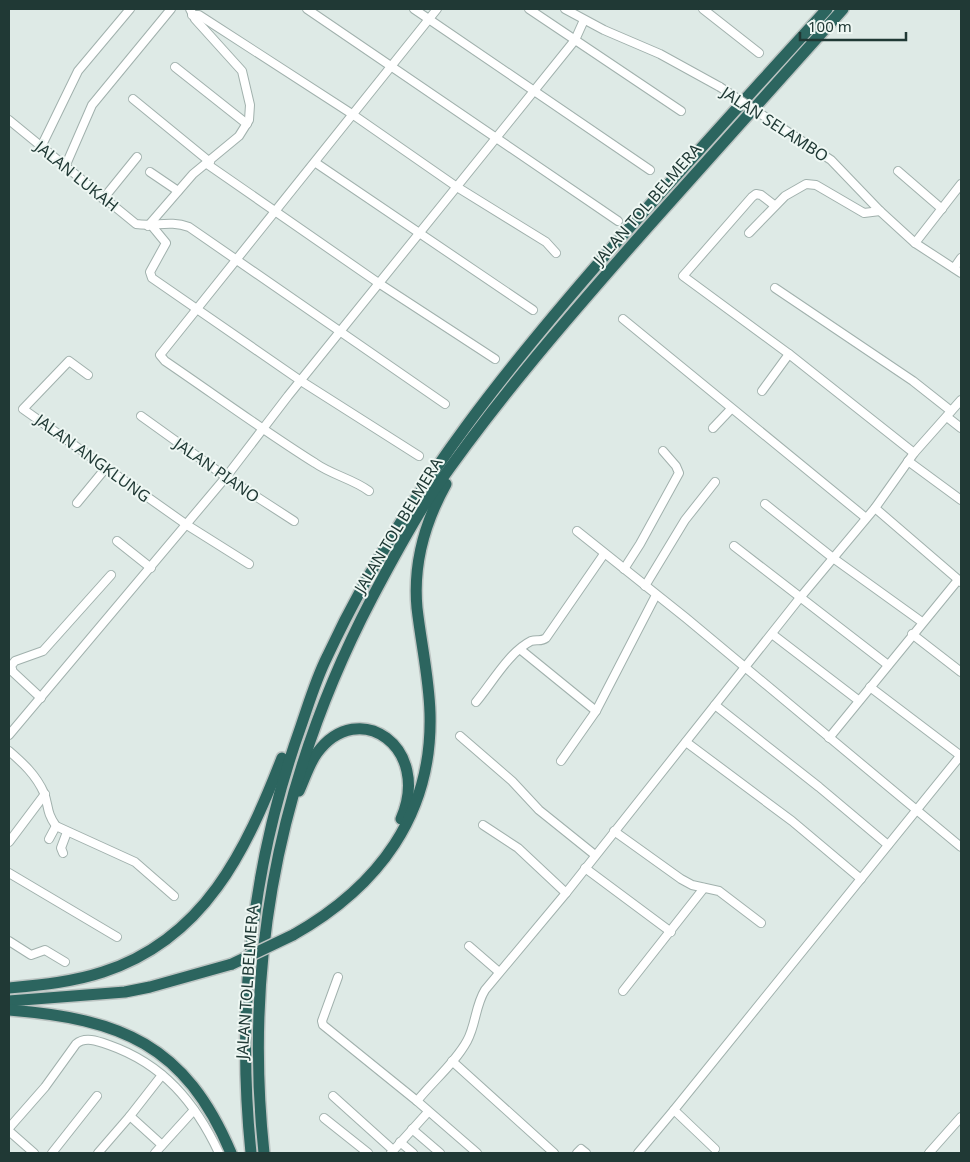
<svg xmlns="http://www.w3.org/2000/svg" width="970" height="1162" viewBox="0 0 970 1162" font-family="'Noto Sans',sans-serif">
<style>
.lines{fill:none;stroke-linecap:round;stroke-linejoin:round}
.minor-casing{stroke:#a1b1ad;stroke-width:10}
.highway-casing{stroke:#bcc4c2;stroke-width:14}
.minor{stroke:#fff;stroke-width:8}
.highway{stroke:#2c655f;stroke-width:11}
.minor-bridge-casing{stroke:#a1b1ad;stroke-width:10;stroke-linecap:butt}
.highway-bridge-casing{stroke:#bcc4c2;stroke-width:14;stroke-linecap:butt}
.minor-bridge{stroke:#fff;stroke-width:8}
.highway-bridge{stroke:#2c655f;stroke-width:11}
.labels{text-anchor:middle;stroke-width:4;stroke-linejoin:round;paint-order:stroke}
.street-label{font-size:16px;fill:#203935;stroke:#eef7f3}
</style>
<rect width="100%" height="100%" fill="#deeae6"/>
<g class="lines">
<g class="minor-casing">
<g id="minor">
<path d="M 307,9 L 618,221"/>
<path d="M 414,9 L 650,170"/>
<path d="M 529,9 L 681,111"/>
<path d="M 565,9 L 604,30 L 660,54 L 720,87"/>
<path d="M 703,9 L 759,53"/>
<path d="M 192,15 L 199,15 L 352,114 L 457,187 L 546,242 L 556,253"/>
<path d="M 175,67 L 247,124"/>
<path d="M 133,99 L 210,162"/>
<path d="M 9,120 L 136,224 C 156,227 169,220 189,227 L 445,404"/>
<path d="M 782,128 L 831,160 L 880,211 L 915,243 L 961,273"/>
<path d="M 41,147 L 78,71 L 130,9"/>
<path d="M 316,163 L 533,310"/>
<path d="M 207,164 L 380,284 L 495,359"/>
<path d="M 65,167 L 92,105 L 171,9"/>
<path d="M 898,171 L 942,209"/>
<path d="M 150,172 L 178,191"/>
<path d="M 103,199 L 137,157"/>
<path d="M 774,205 L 761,195 L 756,194 L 752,197 L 683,276 L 789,354 L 914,453"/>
<path d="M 148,226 L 193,174 L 239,136 L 249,120 L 250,105 L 242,71 L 195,19 L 190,9"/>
<path d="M 152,226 L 166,243 L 150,272 L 152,278 L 301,381 L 419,456"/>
<path d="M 749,233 L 785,196 L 806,184 L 816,185 L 864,213 L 880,211"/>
<path d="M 915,243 L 961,184"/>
<path d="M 954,268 L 961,258"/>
<path d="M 775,288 L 913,381 L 951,411"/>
<path d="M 623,319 L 866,518"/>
<path d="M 88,375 L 69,361 L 23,409 L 187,525 L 249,564"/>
<path d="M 762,391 L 789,354"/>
<path d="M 141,416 L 226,477 L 294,521"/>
<path d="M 947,417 L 961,428"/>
<path d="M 713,428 L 731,409"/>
<path d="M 908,461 L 961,500"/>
<path d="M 369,491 C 353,479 332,475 315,463 C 264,431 215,395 165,361 L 160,355 L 437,9"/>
<path d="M 77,503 L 105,469"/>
<path d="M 765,504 L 833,558 L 922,622"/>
<path d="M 875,508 L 961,582"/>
<path d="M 577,531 L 686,618 L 961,847"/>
<path d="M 117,541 L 151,568"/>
<path d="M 734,546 L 888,665"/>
<path d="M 624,569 L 640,544 L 679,473 L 676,466 L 663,451"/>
<path d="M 645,586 L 685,520 L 715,482"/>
<path d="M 772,634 L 858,700"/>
<path d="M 912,634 L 961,672"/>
<path d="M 521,650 L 596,711"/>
<path d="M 870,687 L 961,756"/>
<path d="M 41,698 L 13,672 L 11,666 L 15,661 L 43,651 L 111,575"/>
<path d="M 476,702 C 492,683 509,652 531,641 C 537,639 541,642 546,638 L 604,554"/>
<path d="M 715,705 L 819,787 L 888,845"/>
<path d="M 9,735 L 226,477 L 288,396 L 575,40 L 584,20"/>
<path d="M 460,736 L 512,781 L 539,810 L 595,855"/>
<path d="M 829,738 L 958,580"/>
<path d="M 686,742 L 792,821 L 861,879"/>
<path d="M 9,751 C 23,763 36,775 44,793 C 49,806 46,812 56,826 L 135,862 L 174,896"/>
<path d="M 561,761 L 596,711 L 656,595"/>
<path d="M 483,825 L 518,848 L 566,893"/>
<path d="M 614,831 L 681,879 L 692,885 L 719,891 L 761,923"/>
<path d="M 49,839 L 56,826"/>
<path d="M 9,842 L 45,794"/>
<path d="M 63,853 L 61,848 L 67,832"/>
<path d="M 585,868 L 671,932"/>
<path d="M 9,873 L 117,937"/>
<path d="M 9,941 L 31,955 L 45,950 L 65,962"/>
<path d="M 469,946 L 499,972"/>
<path d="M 338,977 L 322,1021 L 323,1025 L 417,1101 L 477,1153"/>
<path d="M 623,991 L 704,888"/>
<path d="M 452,1061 L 554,1153"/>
<path d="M 333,1096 L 393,1150"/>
<path d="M 417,1101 C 433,1081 455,1063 467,1041 C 476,1025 475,1006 485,990 L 566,893 L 799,599 L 875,508 L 914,453 L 961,400"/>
<path d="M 130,1116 L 162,1075"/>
<path d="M 324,1118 L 368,1153"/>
<path d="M 9,1128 L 45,1087 L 76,1044 C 85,1036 98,1041 109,1045 C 163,1064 195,1102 219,1153"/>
<path d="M 412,1129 L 440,1153"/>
<path d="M 9,1131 L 34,1153"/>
<path d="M 400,1142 L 413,1153"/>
<path d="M 715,1149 L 674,1110 L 961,755"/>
<path d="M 52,1153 L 97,1096"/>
<path d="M 98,1153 L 130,1116 L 162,1145"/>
<path d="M 155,1153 L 194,1110"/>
<path d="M 391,1153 L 428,1112"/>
<path d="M 577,1153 L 581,1149 L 586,1153"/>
<path d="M 638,1153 L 674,1110"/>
<path d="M 929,1153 L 961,1117"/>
</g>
</g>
<g class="highway-casing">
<g id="highway">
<path d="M 299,791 C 305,778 309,764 317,753 C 359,696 432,748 401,819"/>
<path d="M 293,935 C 378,887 433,815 430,713 C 429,678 421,643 417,608 C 413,565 425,522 446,484"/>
<path d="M 9,988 C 40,985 73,982 103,972 C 205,939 246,850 282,758"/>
<path d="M 9,1001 L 125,992 L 150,987 L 232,964"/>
<path d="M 9,1010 C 121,1019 185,1044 231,1153"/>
<path d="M 251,1153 C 236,1006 251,866 301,726 C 309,703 316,679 327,657 C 404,491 518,353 639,217 C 701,148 764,78 827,9"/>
<path d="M 264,1153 C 243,957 281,772 372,598 C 391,562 410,526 432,493 C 497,399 571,314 647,228 C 712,155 777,82 843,9"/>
</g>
</g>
<use href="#minor" class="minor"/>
<use href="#highway" class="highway"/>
<g class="minor-bridge-casing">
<path id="minor-bridge" d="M 720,87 L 782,128"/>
</g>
<g class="highway-bridge-casing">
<path id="highway-bridge" d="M 232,964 L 293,935"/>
</g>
<use href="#minor-bridge" class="minor-bridge"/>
<use href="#highway-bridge" class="highway-bridge"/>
</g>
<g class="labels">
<g class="street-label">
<text transform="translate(775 124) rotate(33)" y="6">JALAN SELAMBO</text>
<text transform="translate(77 176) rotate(39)" y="6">JALAN LUKAH</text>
<text transform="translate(647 204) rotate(-49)" y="6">JALAN TOL BELMERA</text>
<text transform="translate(93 458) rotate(36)" y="6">JALAN ANGKLUNG</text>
<text transform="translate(217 470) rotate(35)" y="6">JALAN PIANO</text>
<text transform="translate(398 525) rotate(-59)" y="6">JALAN TOL BELMERA</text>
<text transform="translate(247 982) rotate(-86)" y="6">JALAN TOL BELMERA</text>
</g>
</g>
<rect width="970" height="1162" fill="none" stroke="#203935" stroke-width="20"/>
<path d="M800 32v8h106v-8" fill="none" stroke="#203935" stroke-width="2.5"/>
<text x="808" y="32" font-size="15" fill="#203935" stroke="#eef7f3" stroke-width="4" paint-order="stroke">100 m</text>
</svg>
